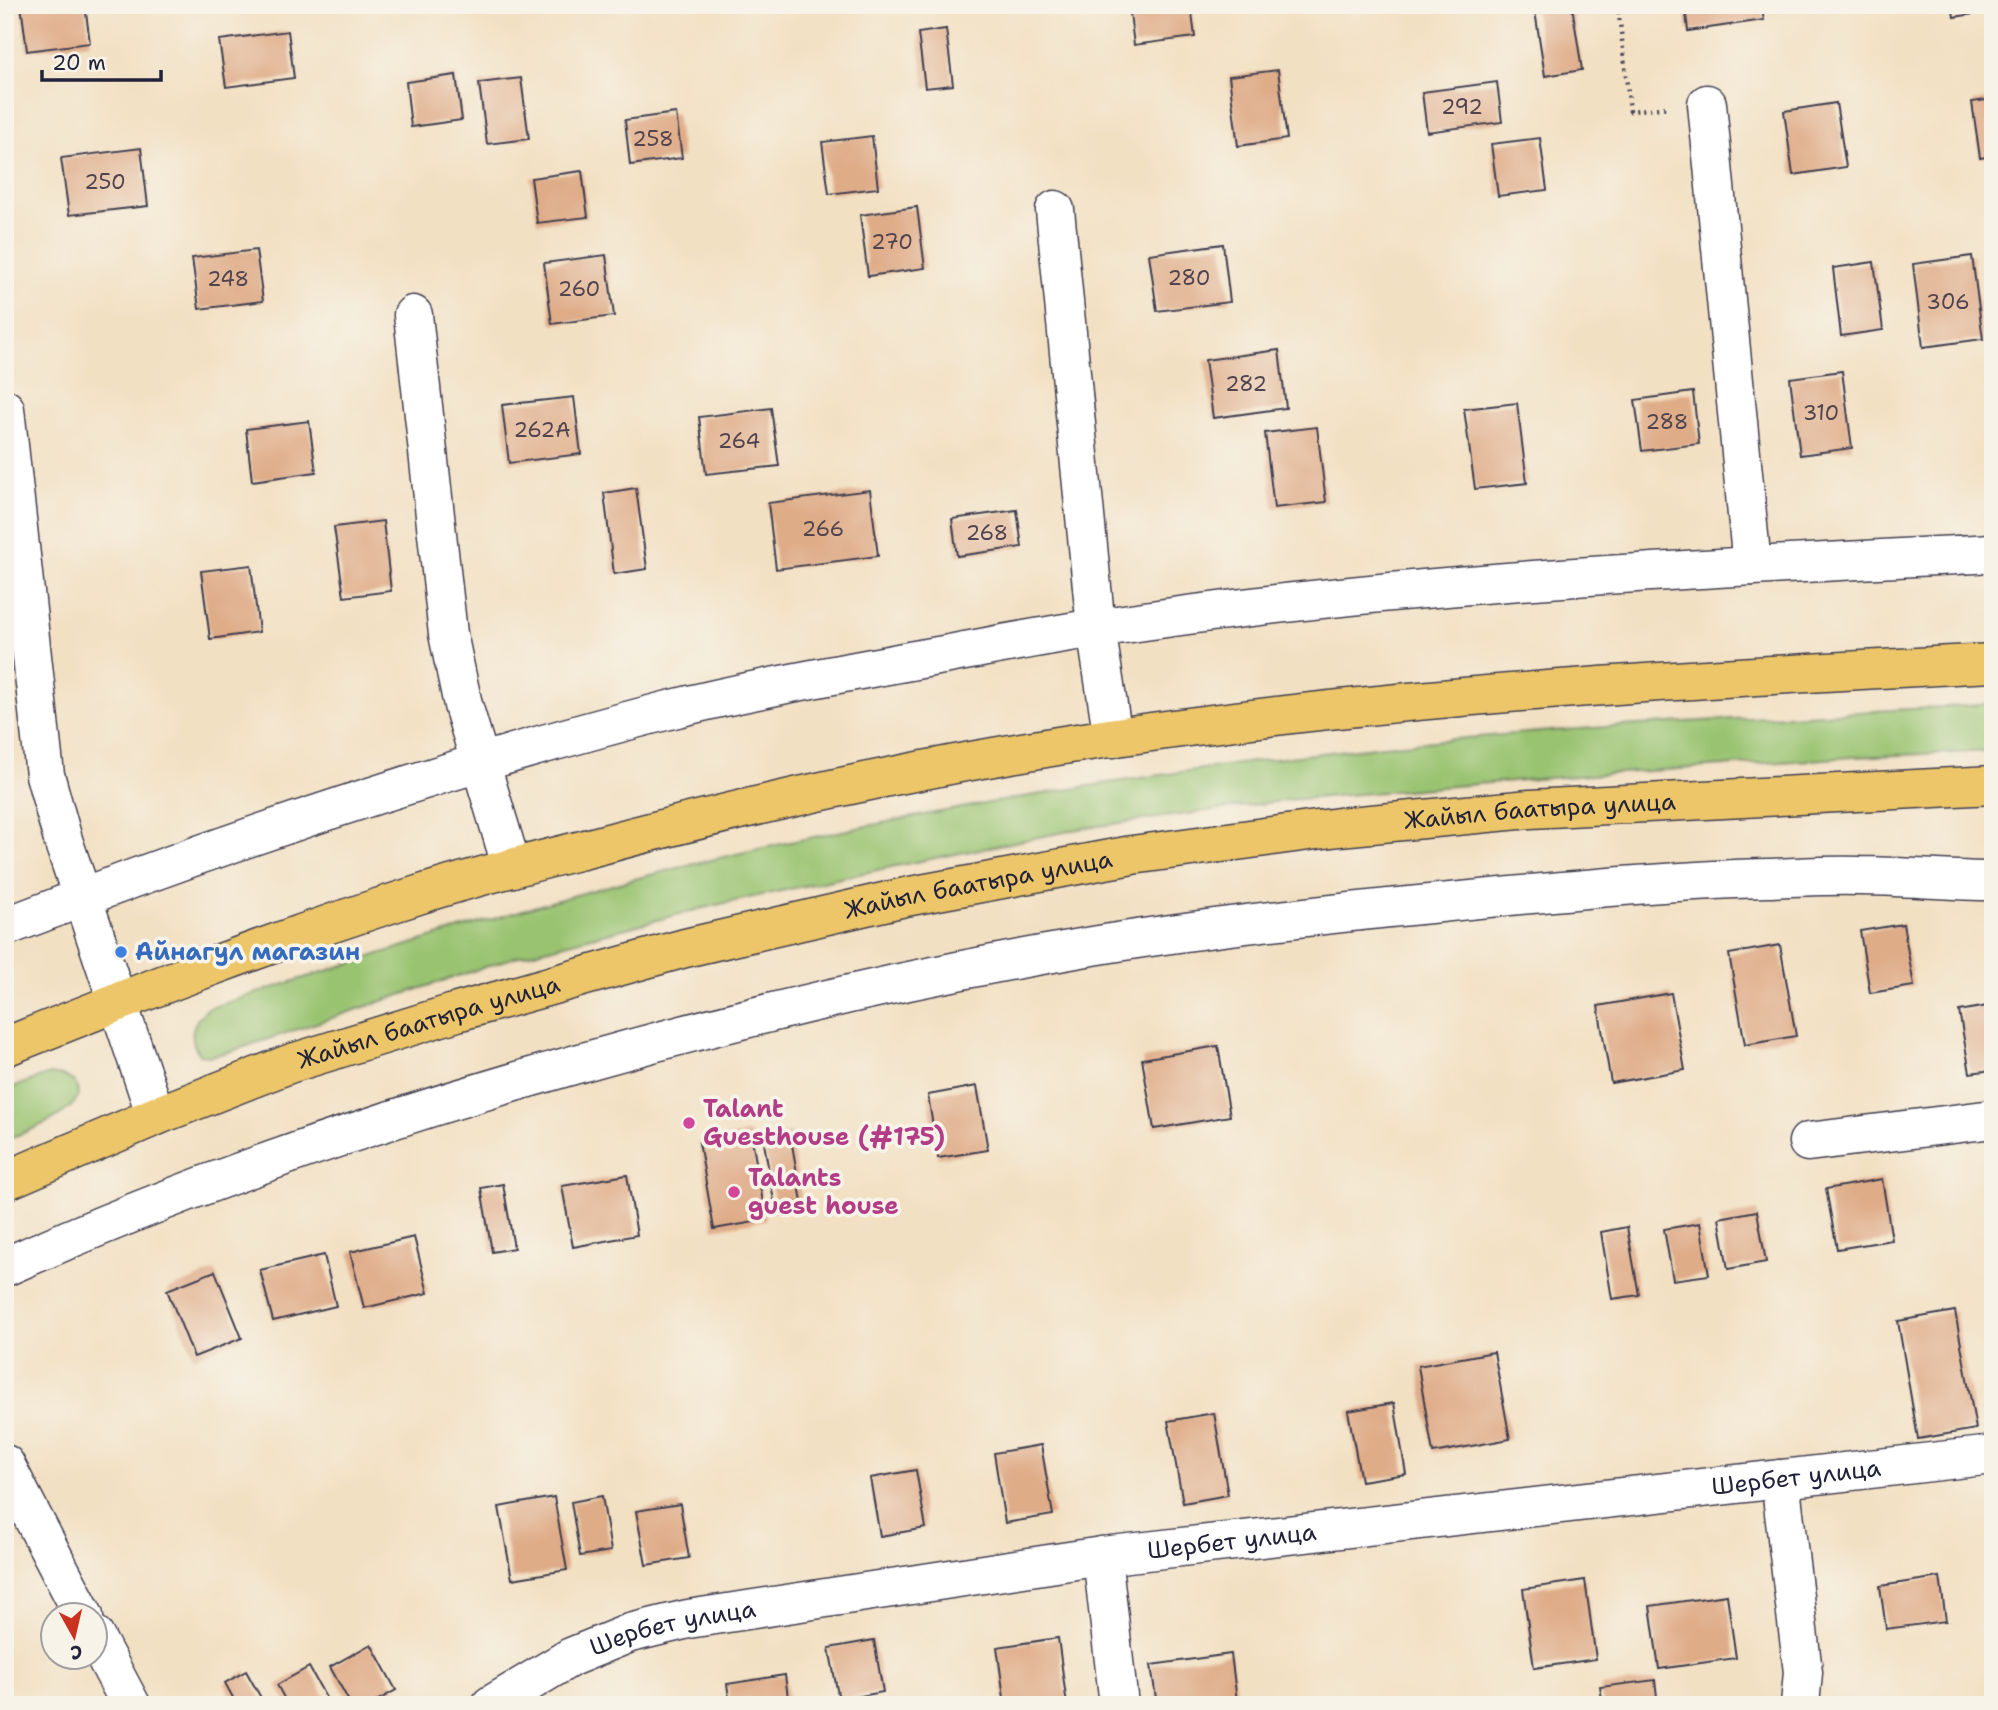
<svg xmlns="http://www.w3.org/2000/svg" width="1998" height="1710" viewBox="0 0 1998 1710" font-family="'Shantell Sans',sans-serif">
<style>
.green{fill:#99c36f;stroke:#5e7255;stroke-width:2}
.building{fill:#dfac88}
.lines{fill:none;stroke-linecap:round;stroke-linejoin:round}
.street-casing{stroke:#413e4f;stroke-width:41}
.primary-casing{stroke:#413e4f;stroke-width:41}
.path{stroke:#413e4f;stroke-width:4.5;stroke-dasharray:2 5;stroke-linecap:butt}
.street{stroke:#fff;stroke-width:38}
.primary{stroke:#ecc669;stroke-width:38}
.shop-dot{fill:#3f7fe0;stroke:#f7f3e8;stroke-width:2.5}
.hotel-dot{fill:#d1479c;stroke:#f7f3e8;stroke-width:2.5}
.labels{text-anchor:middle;stroke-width:7;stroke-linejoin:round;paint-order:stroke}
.number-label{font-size:21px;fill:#51444e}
.street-label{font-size:24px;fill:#22223b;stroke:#f7f3e8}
.shop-label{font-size:24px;font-weight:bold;fill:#366cbe;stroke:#f7f3e8;text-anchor:start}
.hotel-label{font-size:24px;font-weight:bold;fill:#b23c85;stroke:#f7f3e8;text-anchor:start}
</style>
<rect width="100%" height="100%" fill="#f7f3e8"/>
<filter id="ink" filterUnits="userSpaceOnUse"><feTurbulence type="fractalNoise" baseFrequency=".0143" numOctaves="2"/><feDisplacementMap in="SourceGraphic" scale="14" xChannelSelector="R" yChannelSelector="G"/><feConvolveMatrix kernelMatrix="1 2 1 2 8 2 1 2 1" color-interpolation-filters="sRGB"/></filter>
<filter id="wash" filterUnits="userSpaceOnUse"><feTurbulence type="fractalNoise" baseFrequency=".00686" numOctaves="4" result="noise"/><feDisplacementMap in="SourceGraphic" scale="28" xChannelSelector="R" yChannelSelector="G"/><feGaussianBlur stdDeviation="1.57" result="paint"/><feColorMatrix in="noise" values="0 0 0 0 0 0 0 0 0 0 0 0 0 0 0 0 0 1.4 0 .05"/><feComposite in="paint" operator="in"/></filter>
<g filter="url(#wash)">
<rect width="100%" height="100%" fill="#f2e0c3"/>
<g class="green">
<path d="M 1993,704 L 1993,751 L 1853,757 L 1548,778 L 1289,800 L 1084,828 L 891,867 L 707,907 L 515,957 L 232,1051 L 211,1056 L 199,1055 C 188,1036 191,1023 207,1009 C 370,957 532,903 698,863 C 890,817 1086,784 1282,758 C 1518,727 1756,719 1993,704 Z"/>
<path d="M 50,1074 L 64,1076 L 75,1082 C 76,1086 78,1089 78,1093 C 78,1114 22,1133 5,1140 L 5,1090 Z"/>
</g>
<g id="blocks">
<g class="building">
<path d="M 21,5 L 85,5 L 90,43 L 27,51 Z"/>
<path d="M 1129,5 L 1191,5 L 1195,37 L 1134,45 Z"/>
<path d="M 1685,5 L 1761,5 L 1764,20 L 1688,31 Z"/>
<path d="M 1952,5 L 1993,5 L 1993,11 L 1954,17 Z"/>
<path d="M 1572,6 L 1582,70 L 1545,76 L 1535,11 Z"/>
<path d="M 946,29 L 953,85 L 925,88 L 918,33 Z"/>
<path d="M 288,31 L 294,78 L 226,87 L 219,40 Z"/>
<path d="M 1278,70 L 1287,139 L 1238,146 L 1229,76 Z"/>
<path d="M 456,75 L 462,120 L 411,127 L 406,82 Z"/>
<path d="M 521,78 L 529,139 L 487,144 L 479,83 Z"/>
<path d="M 1497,82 L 1502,122 L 1427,132 L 1422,92 Z"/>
<path d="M 1993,99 L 1993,156 L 1980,158 L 1972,102 Z"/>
<path d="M 1836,103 L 1846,167 L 1793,175 L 1784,111 Z"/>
<path d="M 676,113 L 682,158 L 630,165 L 625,120 Z"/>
<path d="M 872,136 L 878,188 L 829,194 L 822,142 Z"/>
<path d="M 1540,138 L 1547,190 L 1498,196 L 1491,144 Z"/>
<path d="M 141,148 L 148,206 L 69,215 L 61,158 Z"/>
<path d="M 582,171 L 588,217 L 537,223 L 531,178 Z"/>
<path d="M 917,207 L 925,268 L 868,276 L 860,215 Z"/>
<path d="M 1223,244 L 1230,302 L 1157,311 L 1149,254 Z"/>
<path d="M 256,250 L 263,301 L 199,309 L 192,258 Z"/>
<path d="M 606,255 L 614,316 L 552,324 L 544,263 Z"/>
<path d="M 1972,256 L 1983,339 L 1923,347 L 1913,264 Z"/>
<path d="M 1874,262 L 1883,330 L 1841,336 L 1833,268 Z"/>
<path d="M 1279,350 L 1286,408 L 1213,418 L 1205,360 Z"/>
<path d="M 1842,371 L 1852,448 L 1800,455 L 1790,378 Z"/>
<path d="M 1693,392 L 1699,444 L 1642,451 L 1635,400 Z"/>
<path d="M 574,397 L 581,454 L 509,463 L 502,405 Z"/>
<path d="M 1517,403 L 1527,483 L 1475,489 L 1464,409 Z"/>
<path d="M 771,408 L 779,466 L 706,474 L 699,417 Z"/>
<path d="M 309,421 L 316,472 L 252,481 L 246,429 Z"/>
<path d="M 1317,427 L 1326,502 L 1274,508 L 1265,433 Z"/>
<path d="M 636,488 L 647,569 L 614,574 L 604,493 Z"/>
<path d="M 870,490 L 878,556 L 776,569 L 768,503 Z"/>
<path d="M 1017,510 L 1022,547 L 957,556 L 952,519 Z"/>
<path d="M 383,521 L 391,591 L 344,597 L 334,527 Z"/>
<path d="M 251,565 L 259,632 L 210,639 L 201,571 Z"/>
<path d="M 1903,924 L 1914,986 L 1870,993 L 1860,931 Z"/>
<path d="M 1780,945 L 1796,1036 L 1745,1045 L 1729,954 Z"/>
<path d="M 1671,993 L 1685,1070 L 1611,1083 L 1598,1006 Z"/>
<path d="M 1993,1005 L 1993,1070 L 1970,1073 L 1959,1011 Z"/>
<path d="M 1218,1046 L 1230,1116 L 1154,1129 L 1142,1059 Z"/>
<path d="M 977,1086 L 988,1150 L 938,1158 L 928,1095 Z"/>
<path d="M 751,1133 L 766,1220 L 714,1229 L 699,1142 Z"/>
<path d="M 790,1133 L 802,1202 L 775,1207 L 763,1137 Z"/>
<path d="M 627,1175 L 637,1235 L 573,1247 L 562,1186 Z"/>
<path d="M 1882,1179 L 1892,1240 L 1837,1249 L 1826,1189 Z"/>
<path d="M 503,1184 L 514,1248 L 492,1252 L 481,1188 Z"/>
<path d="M 1757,1211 L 1766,1262 L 1728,1269 L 1719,1218 Z"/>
<path d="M 1700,1223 L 1709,1275 L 1673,1280 L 1664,1229 Z"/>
<path d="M 1627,1227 L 1639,1295 L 1612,1299 L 1601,1232 Z"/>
<path d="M 414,1237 L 428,1293 L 364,1308 L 350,1252 Z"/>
<path d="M 324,1255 L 336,1306 L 273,1321 L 260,1270 Z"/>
<path d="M 215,1271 L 242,1338 L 194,1357 L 167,1290 Z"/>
<path d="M 1955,1311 L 1976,1429 L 1918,1439 L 1898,1321 Z"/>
<path d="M 1494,1352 L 1510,1439 L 1433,1453 L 1418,1366 Z"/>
<path d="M 1394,1403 L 1406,1474 L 1361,1481 L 1348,1411 Z"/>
<path d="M 1214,1413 L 1228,1495 L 1183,1503 L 1168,1421 Z"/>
<path d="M 1041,1445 L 1053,1515 L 1005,1523 L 994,1453 Z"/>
<path d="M 916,1470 L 926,1528 L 880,1536 L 870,1478 Z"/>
<path d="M 602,1496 L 611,1551 L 580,1556 L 571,1502 Z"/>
<path d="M 554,1497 L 567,1570 L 512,1579 L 499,1507 Z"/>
<path d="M 680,1504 L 689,1558 L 646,1565 L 636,1511 Z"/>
<path d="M 1940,1577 L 1946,1621 L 1886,1629 L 1880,1586 Z"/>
<path d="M 1585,1580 L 1596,1659 L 1534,1668 L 1523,1589 Z"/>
<path d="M 1727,1595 L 1736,1658 L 1659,1669 L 1650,1606 Z"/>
<path d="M 1058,1638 L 1067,1705 L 1005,1705 L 997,1647 Z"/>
<path d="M 874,1640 L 883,1692 L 839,1700 L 829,1648 Z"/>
<path d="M 371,1644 L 396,1690 L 369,1705 L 351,1705 L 330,1667 Z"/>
<path d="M 1231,1654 L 1237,1701 L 1209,1705 L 1157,1705 L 1151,1665 Z"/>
<path d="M 309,1667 L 330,1705 L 288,1705 L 277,1685 Z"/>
<path d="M 246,1671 L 265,1705 L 237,1705 L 225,1683 Z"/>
<path d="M 785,1675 L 789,1705 L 730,1705 L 727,1684 Z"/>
<path d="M 1655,1680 L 1658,1705 L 1603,1705 L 1600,1687 Z"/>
</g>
</g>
</g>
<g filter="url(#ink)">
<use href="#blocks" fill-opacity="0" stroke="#413e4f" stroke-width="2"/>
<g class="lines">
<g class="street-casing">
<g id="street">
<path d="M 1707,104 L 1752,566"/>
<path d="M 1055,210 L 1096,628 L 1113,738"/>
<path d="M 413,315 L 448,634 L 463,705 L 512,868"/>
<path d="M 5,409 L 45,775 L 63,840 L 156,1116"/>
<path d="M 5,927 C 221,843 441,769 665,711 C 751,689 839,674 926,658 C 983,648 1040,636 1097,628 C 1394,582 1693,569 1993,553"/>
<path d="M 1808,1142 L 1993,1119"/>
<path d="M 5,1267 C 177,1190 355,1128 535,1076 C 709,1025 885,982 1064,951 C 1188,929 1314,915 1440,903 C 1549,892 1658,881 1767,878 C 1798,877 1829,875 1860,876 C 1904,876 1948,881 1993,881"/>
<path d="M 5,1464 L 84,1616"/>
<path d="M 1780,1479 L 1803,1672 L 1800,1705"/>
<path d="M 1102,1556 L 1119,1705"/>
<path d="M 94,1635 L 131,1705"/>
<path id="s1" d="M 491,1705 L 571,1657 L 630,1633 L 688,1619 L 1102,1556 L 1993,1455"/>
</g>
</g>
<g class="primary-casing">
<g id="primary">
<path d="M 5,1047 C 141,992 278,939 418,895 C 473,877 530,863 586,849 C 760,802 938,763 1116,737 C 1407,694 1700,678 1993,663"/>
<path id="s2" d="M 5,1181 L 156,1116 L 289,1064 L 457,1012 L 685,948 L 905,897 L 1132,855 L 1339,827 L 1530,809 L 1993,785"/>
</g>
</g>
<path class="path" d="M 1618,5 L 1630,111 L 1670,107"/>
<use href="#street" class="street"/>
<use href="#primary" class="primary"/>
</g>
</g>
<circle class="shop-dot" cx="121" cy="952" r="7"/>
<g class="hotel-dot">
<circle cx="689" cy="1123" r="7"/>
<circle cx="734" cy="1192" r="7"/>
</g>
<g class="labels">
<g class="number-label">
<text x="1462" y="114">292</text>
<text x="653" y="146">258</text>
<text x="105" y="189">250</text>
<text x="892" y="249">270</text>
<text x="1189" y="285">280</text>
<text x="228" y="286">248</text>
<text x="579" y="296">260</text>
<text x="1948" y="309">306</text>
<text x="1246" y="391">282</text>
<text x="1821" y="420">310</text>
<text x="1667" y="429">288</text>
<text x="542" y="437">262А</text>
<text x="739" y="448">264</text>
<text x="823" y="536">266</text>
<text x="987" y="540">268</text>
</g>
<g class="street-label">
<text dy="8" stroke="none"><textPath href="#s2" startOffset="1587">Жайыл баатыра улица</textPath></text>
<text dy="8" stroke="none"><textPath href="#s2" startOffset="1020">Жайыл баатыра улица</textPath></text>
<text dy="8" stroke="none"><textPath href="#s2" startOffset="453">Жайыл баатыра улица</textPath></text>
<text dy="8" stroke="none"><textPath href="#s1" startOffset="1334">Шербет улица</textPath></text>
<text dy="8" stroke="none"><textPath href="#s1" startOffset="766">Шербет улица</textPath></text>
<text dy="8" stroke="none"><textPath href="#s1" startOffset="200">Шербет улица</textPath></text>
</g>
<g class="shop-label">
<text x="135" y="960">Айнагул магазин</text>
</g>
<g class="hotel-label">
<text x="703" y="1117">Talant<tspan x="703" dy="28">Guesthouse (#175)</tspan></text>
<text x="748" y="1186">Talants<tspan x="748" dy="28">guest house</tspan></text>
</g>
</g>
<rect width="1998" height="1710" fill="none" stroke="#f7f3e8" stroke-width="28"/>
<g transform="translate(74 1636) rotate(172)"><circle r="33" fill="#f7f3e8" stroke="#a29fa3" stroke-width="2"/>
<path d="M0-5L12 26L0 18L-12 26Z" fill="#c8321e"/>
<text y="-10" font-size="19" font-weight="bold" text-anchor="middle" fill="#22223b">С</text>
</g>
<path d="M42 70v10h119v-10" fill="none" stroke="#22223b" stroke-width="3.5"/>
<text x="52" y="70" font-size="21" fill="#22223b" stroke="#f7f3e8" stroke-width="5" paint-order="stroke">20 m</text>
</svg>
